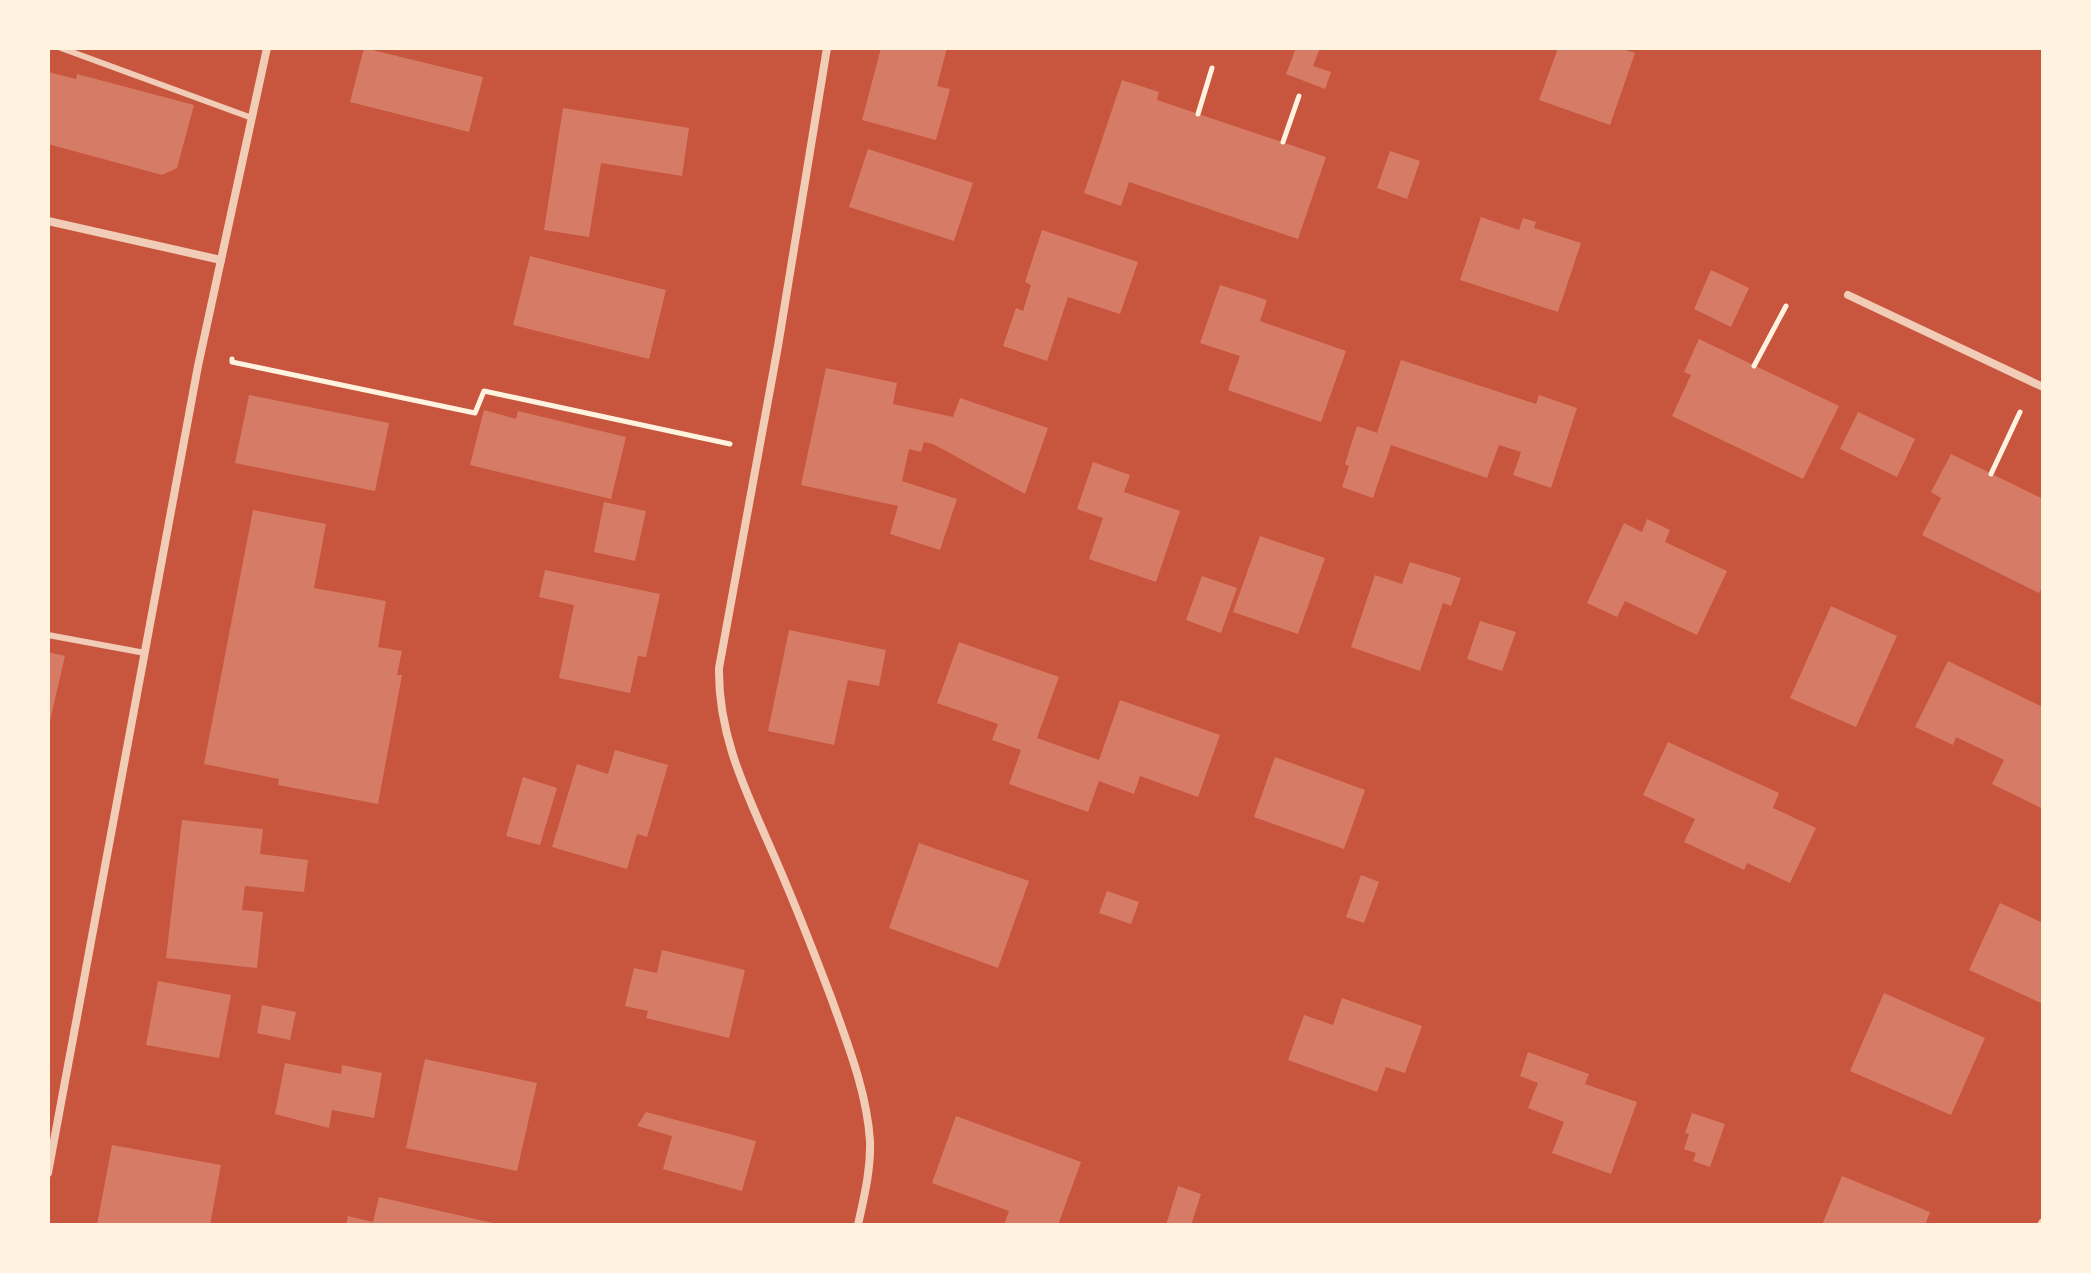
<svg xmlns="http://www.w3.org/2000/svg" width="2091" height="1273" viewBox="0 0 2091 1273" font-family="Karla,sans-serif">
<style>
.building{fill:#d67c66}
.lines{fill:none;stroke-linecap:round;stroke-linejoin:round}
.path{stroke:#fff3e0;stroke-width:5}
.service{stroke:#f1ccb7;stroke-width:6}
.minor{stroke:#f1ccb7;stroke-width:8}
</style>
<rect width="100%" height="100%" fill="#c8553d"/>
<g class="building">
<path d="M 364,48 L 483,77 L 469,132 L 350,102 Z"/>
<path d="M 881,48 L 947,48 L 937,86 L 950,89 L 936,140 L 862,120 Z"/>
<path d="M 1296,48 L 1320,48 L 1313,66 L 1331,72 L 1325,89 L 1286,74 Z"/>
<path d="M 1558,48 L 1620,48 L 1635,53 L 1610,125 L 1539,100 Z"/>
<path d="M 48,72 L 76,79 L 77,74 L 194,105 L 177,168 L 162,175 L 48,144 Z"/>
<path d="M 1122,80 L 1159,92 L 1157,100 L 1326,157 L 1298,239 L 1129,182 L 1121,206 L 1084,193 Z"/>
<path d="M 563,108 L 689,128 L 682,176 L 601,163 L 589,237 L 544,230 Z"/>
<path d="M 868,149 L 973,183 L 954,241 L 849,207 Z"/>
<path d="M 1390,151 L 1420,161 L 1407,199 L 1377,188 Z"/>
<path d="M 1481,217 L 1519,230 L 1523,218 L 1536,222 L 1534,228 L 1581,243 L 1558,312 L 1460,280 Z"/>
<path d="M 1042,230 L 1138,262 L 1120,314 L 1068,297 L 1047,361 L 1003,346 L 1016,308 L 1023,311 L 1031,285 L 1025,282 Z"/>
<path d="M 530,256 L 666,290 L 649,359 L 513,325 Z"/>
<path d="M 1711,270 L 1749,288 L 1731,327 L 1694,309 Z"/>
<path d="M 1220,285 L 1267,300 L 1260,321 L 1346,351 L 1321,422 L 1228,390 L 1240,356 L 1200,343 Z"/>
<path d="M 1699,339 L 1839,406 L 1803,479 L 1672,416 L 1691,375 L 1684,372 Z"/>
<path d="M 1401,360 L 1536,404 L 1539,395 L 1577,408 L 1551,488 L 1513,475 L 1521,452 L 1499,445 L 1487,478 L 1391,445 L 1373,498 L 1342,487 L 1349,466 L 1345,464 L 1357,426 L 1377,433 Z"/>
<path d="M 826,368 L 897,383 L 893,404 L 953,417 L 960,398 L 1048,428 L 1025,494 L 933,444 L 924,442 L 921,452 L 909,449 L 902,481 L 957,499 L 940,550 L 890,534 L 898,506 L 801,485 Z"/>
<path d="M 249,395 L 389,423 L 375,491 L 235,463 Z"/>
<path d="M 484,410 L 516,419 L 518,411 L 626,437 L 611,499 L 470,465 Z"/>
<path d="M 1858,412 L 1915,439 L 1897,477 L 1840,449 Z"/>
<path d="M 1951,454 L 2043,499 L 2043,586 L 2039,593 L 1922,535 L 1941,498 L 1931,492 Z"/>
<path d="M 1093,462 L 1130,475 L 1124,492 L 1180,511 L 1156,582 L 1089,559 L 1103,518 L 1077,509 Z"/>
<path d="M 604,502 L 646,511 L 635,561 L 594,552 Z"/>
<path d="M 253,510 L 326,524 L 314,588 L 386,601 L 378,647 L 402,651 L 397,675 L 402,675 L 378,804 L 278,785 L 279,779 L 204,764 Z"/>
<path d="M 1647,519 L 1670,530 L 1665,542 L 1727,571 L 1697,635 L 1625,601 L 1617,617 L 1587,603 L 1624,523 L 1642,532 Z"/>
<path d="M 1260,536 L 1325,558 L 1298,634 L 1233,612 Z"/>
<path d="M 1410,562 L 1461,578 L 1451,606 L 1443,603 L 1420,671 L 1351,647 L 1375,575 L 1402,584 Z"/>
<path d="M 545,570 L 660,594 L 646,657 L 638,656 L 630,693 L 559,678 L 574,605 L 539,597 Z"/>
<path d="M 1202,576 L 1237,588 L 1221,633 L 1186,620 Z"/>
<path d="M 1831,606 L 1897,636 L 1856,727 L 1790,698 Z"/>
<path d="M 1480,621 L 1516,632 L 1502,671 L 1467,659 Z"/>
<path d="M 789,630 L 886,650 L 879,686 L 848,680 L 834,745 L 768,731 Z"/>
<path d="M 959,642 L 1059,677 L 1037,738 L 1099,760 L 1120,700 L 1220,735 L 1198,797 L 1140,776 L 1134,794 L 1099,781 L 1088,812 L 1009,784 L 1021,750 L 992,740 L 998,724 L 937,703 Z"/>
<path d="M 48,652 L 65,656 L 49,725 L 48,724 Z"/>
<path d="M 1948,661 L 2043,707 L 2043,809 L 1992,784 L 2004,760 L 1956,737 L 1953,745 L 1915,727 Z"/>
<path d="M 1668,742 L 1779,793 L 1773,808 L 1816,828 L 1790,883 L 1747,863 L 1744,870 L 1684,842 L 1695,819 L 1643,795 Z"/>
<path d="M 615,750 L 668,765 L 647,837 L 637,834 L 627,869 L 552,847 L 577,764 L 608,774 Z"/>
<path d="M 1275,757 L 1365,790 L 1344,849 L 1254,817 Z"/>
<path d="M 523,777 L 557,788 L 540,845 L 506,836 Z"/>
<path d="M 182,820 L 263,829 L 260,854 L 308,860 L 304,892 L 245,886 L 242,910 L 263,912 L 257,968 L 166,958 Z"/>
<path d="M 919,843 L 1029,881 L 998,968 L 889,928 Z"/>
<path d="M 1361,875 L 1379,882 L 1364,923 L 1346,917 Z"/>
<path d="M 1107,891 L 1139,902 L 1131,924 L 1099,913 Z"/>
<path d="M 2000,903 L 2043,923 L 2043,1004 L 1969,970 Z"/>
<path d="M 662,950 L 745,970 L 729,1038 L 646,1018 L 648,1011 L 625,1006 L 634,968 L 657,973 Z"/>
<path d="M 158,981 L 231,995 L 219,1058 L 146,1045 Z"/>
<path d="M 1884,993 L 1985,1038 L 1951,1115 L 1850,1071 Z"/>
<path d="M 1342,998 L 1422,1026 L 1405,1073 L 1386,1067 L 1377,1092 L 1288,1060 L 1304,1015 L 1333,1025 Z"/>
<path d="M 262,1005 L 296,1012 L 290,1040 L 257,1033 Z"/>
<path d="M 1528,1052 L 1589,1074 L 1585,1084 L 1637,1102 L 1611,1174 L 1552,1153 L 1564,1122 L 1528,1108 L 1538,1083 L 1520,1076 Z"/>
<path d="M 425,1059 L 537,1083 L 517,1171 L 406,1148 Z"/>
<path d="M 285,1063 L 341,1074 L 342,1065 L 382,1073 L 374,1118 L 332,1110 L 329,1128 L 275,1114 Z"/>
<path d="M 646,1112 L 756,1141 L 742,1191 L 663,1169 L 672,1136 L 637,1126 Z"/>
<path d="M 1692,1113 L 1725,1124 L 1710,1167 L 1693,1161 L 1696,1153 L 1684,1149 L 1689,1134 L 1685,1133 Z"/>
<path d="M 956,1116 L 1081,1162 L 1058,1225 L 1004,1225 L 1009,1211 L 932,1183 Z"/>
<path d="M 112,1145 L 221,1165 L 210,1225 L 97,1225 Z"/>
<path d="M 1842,1176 L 1930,1212 L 1925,1225 L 1822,1225 Z"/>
<path d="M 1178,1186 L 1201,1194 L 1191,1225 L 1166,1225 Z"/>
<path d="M 379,1197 L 497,1224 L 497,1225 L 346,1225 L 348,1216 L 373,1222 Z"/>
</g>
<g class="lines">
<g class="path">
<path d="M 1198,114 L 1212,68"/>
<path d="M 1283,142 L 1299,96"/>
<path d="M 232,359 L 232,362 L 475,413 L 484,391 L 730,444"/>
<path d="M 1754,366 L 1786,306"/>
<path d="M 1991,474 L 2020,412"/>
</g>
<g class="service">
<path d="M 61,48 L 252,118"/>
<path d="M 48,635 L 145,653"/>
</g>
<g class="minor">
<path d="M 827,48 L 778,346 L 719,668 C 718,732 743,785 768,842 C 791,894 812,947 832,1000 C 848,1045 867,1093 870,1141 C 871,1170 864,1197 858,1225"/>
<path d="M 48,221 L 221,260"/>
<path d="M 1848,295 L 2043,387"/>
<path d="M 48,1173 L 198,366 L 267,48"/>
<path d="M 2041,1225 L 2043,1222"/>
</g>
</g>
<rect width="2091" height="1273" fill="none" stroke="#fff3e0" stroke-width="100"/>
</svg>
